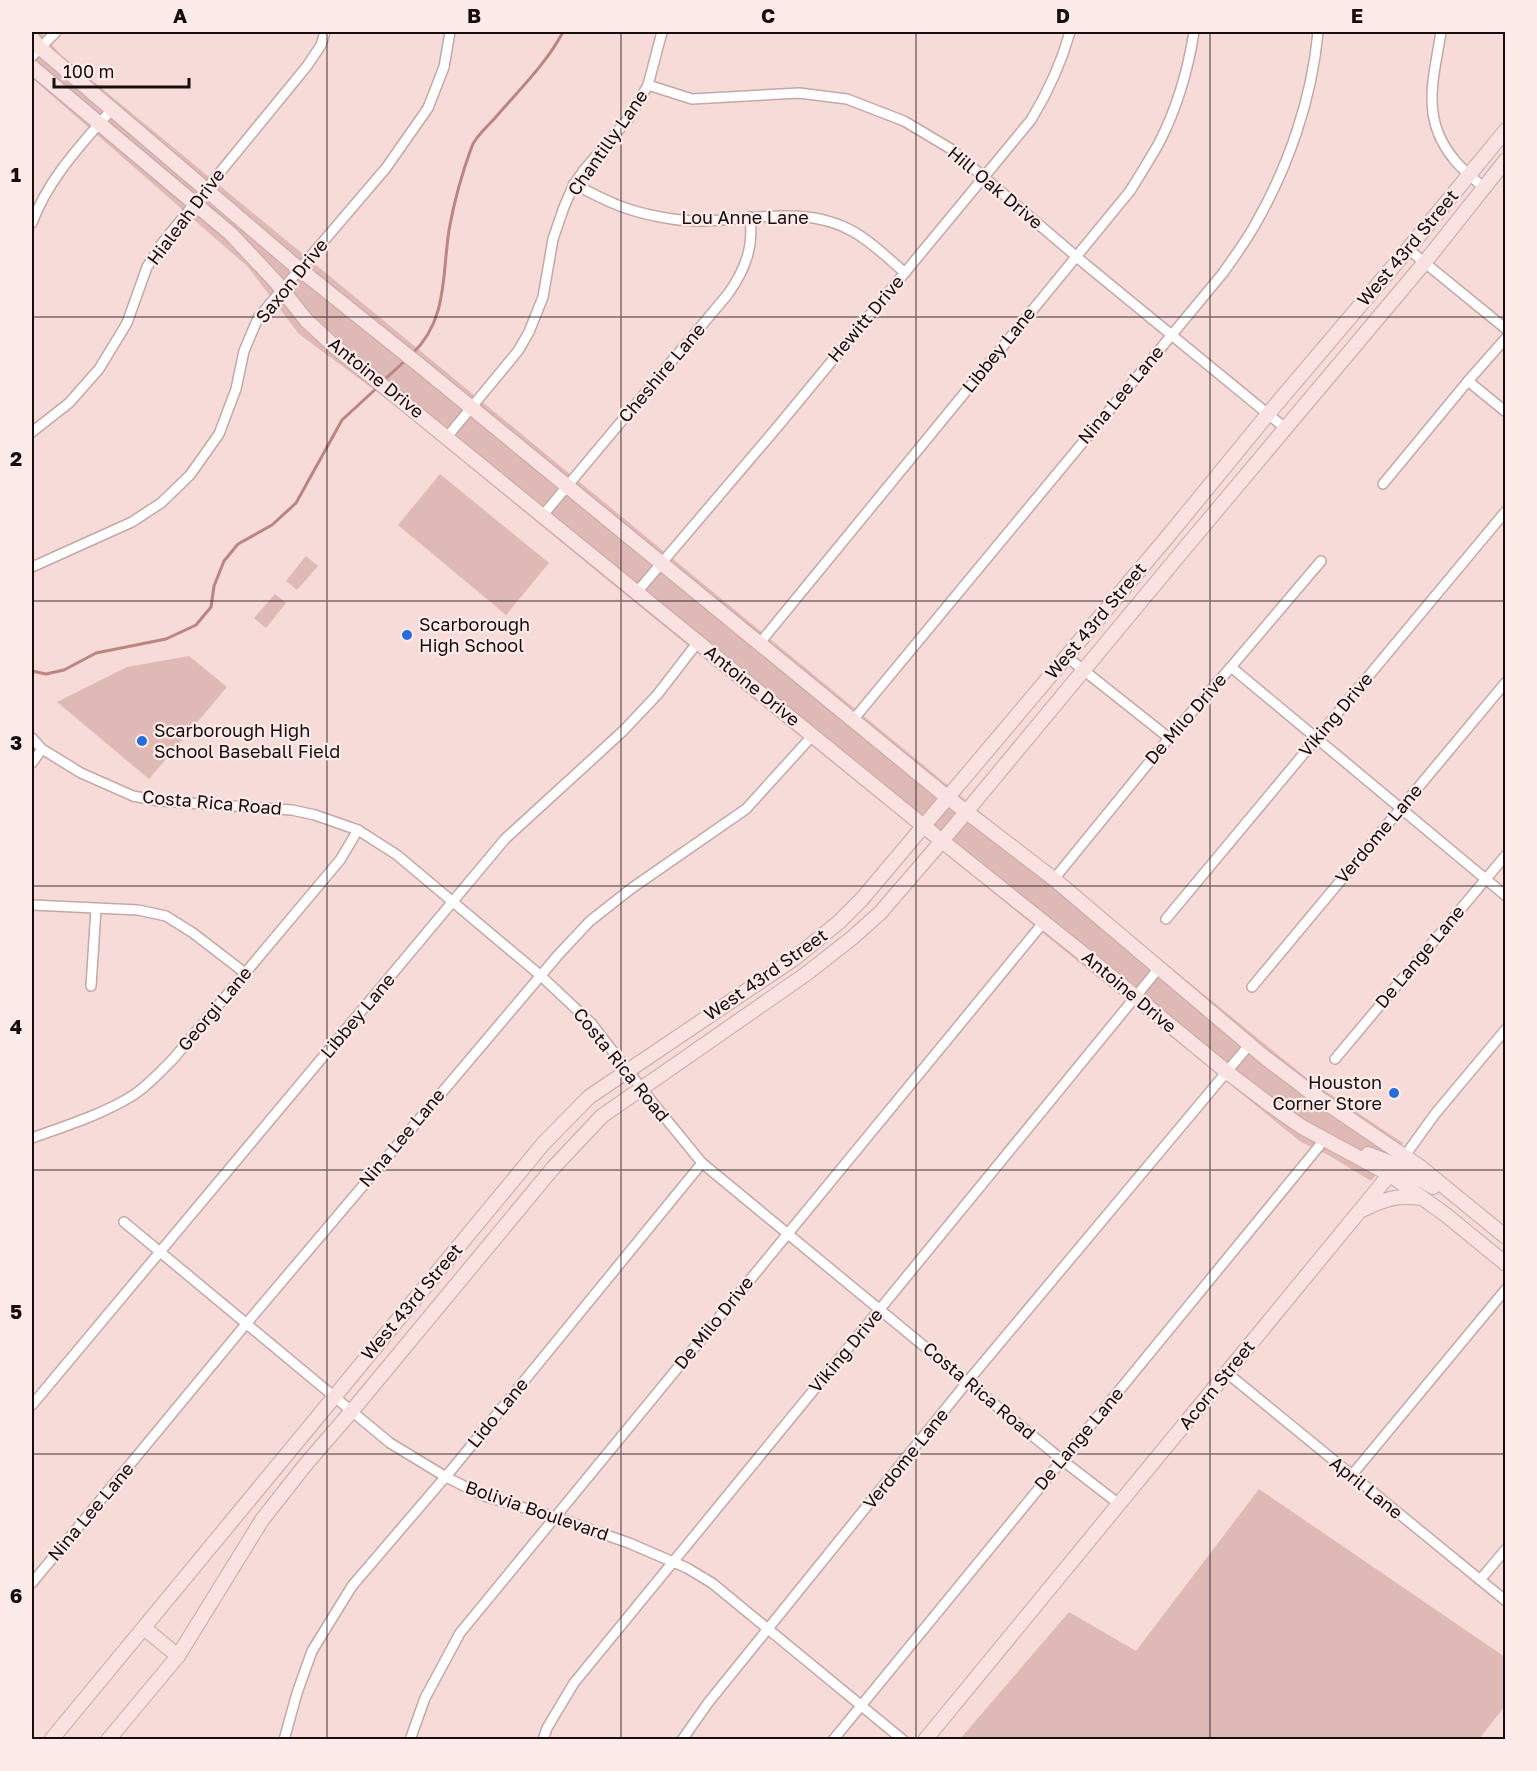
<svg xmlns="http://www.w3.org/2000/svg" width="1537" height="1771" viewBox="0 0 1537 1771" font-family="'Golos Text',sans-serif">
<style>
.grass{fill:#dfb9b6}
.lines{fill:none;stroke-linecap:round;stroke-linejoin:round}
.stream{stroke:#ba8582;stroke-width:3}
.street-casing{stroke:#c3a8a6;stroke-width:12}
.secondary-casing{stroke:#c3a8a6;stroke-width:16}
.street{stroke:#fff;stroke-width:9}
.secondary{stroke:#fae2e1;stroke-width:14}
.grid{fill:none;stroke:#160d0c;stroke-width:1.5;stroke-opacity:0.55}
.poi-dot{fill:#266dd9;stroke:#fdebea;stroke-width:2}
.labels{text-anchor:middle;stroke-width:4.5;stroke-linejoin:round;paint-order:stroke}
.street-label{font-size:18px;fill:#160d0c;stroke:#fdebea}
.poi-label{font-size:18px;fill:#160d0c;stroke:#fdebea;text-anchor:start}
.neatline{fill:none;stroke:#160d0c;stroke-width:2}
.grid-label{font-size:20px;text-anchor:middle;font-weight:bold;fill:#160d0c}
</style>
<rect width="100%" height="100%" fill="#f7dbd9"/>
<g class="grass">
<path d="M 32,32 L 41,32 L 60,54 L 1013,839 L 1309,1080 L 1403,1143 L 1371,1181 L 1330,1156 L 1301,1142 L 633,601 L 392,403 L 299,334 L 248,267 L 32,78 Z"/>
<path d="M 440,474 L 549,563 L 506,615 L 398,525 Z"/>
<path d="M 306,556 L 318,566 L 297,590 L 286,581 Z"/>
<path d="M 275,594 L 286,603 L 266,628 L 254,618 Z"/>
<path d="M 189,656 L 227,687 L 149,779 L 57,702 L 127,667 Z"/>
<path d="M 1259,1489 L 1505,1657 L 1505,1706 L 1479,1739 L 960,1739 L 1069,1612 L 1136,1651 Z"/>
</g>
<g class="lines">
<g class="stream">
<path d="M 412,354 C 448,320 442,275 449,230 C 454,202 462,173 472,146 C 476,136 488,126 495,118 C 519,90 546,64 563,32"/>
<path d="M 383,381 L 407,359"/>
<path d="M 32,671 L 46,674 L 64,670 L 96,653 L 166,639 L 196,625 L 211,607 L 214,586 L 224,561 L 238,544 L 272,525 L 296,503 L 342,420 L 379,386"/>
</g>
<g class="street-casing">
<g id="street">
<path d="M 1441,32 C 1434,78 1420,117 1453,158 C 1461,169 1473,178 1483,187"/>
<path d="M 32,56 L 56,32"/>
<path d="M 648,85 L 692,99 L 799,93 L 847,99 L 904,121 L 951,149 L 1085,264 L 1285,428"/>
<path d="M 574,184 C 589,192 604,200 620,206 C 640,214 675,221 697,221 C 750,221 805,204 854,232 C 873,243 889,259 905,273"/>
<path d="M 32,223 C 48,179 81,145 112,109"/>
<path d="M 1408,249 L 1506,329"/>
<path d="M 1468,381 L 1506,412"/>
<path d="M 32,432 L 69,403 L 99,369 L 127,323 L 147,267 L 163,242 L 307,66 L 321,45 L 325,32"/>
<path d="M 447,437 L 518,351 L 529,332 L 543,297 L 553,239 L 564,207 L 574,184 L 584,170 L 629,118 L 648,85 L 662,32"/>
<path d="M 1383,484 L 1468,381 L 1506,338"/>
<path d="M 543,515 L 728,294 C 745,270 754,247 750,217"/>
<path d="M 32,567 L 132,522 L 161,503 L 190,475 L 219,434 L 236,389 L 244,351 L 258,318 L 386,168 L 428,108 L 444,67 L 450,32"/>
<path d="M 637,592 L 779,425 L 1031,120 C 1048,92 1061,64 1070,32"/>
<path d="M 759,644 L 1130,191 C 1140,175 1150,159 1159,143 C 1177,108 1188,70 1194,32"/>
<path d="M 1067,657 L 1169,738"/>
<path d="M 1231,667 L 1506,896"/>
<path d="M 853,720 L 1223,273 C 1234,257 1247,240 1256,223 C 1289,165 1312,98 1318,32"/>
<path d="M 32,738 L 42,749 L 81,773 L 133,796 L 159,801 L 292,810 L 315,815 L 358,830 L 397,855 L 540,975 L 591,1023 L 653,1103 L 702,1163 L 1062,1460 L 1119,1504"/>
<path d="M 32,763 L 42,749"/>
<path d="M 1054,879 L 1169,738 L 1231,667 L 1321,561"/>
<path d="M 32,905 L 138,910 L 166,916 L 193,933 L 245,973"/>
<path d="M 1166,919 L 1506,511"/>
<path d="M 91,986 L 96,909"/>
<path d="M 1252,987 L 1506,682"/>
<path d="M 1335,1059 L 1506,855"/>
<path d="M 32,1138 C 65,1126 101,1115 132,1096 C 148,1086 161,1071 174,1058 L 340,860 L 358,830"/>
<path d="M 1404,1157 L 1435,1114 L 1506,1029"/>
<path d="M 124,1222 L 390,1443 L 446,1477 L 484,1496 L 555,1517 L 629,1543 L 687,1568 L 712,1583 L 903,1740"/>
<path d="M 1227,1373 L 1506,1601"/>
<path d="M 32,1405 L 505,839 L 623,731 L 657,695 L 698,642"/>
<path d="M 1351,1476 L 1506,1289"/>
<path d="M 1480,1580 L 1506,1549"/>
<path d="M 32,1583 L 246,1324 L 559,954 L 590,921 L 632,888 L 746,809 L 813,735"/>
<path d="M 284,1740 L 297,1693 L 312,1651 L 352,1586 L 453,1468 L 702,1163"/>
<path d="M 410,1740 L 425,1698 L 460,1633 L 1043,923"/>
<path d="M 543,1740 L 547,1728 L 574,1683 L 1159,968"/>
<path d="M 682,1740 L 708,1703 L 968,1381 L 1250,1044"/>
<path d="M 833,1740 L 1325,1139"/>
</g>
</g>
<g class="secondary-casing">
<g id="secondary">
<path d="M 32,38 L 39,47 L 292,263 L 423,368 L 947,797 L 1054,879 L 1263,1056 L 1313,1094 L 1419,1166 L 1506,1237"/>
<path d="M 32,67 L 231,234 L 276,282 L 306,320 L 334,346 L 942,841 L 1091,960 L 1227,1072 L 1269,1104 L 1302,1127 L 1389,1174 L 1446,1215 L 1506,1264"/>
<path d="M 1368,1154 L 1396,1165 L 1433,1187"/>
<path d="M 1362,1210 C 1385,1199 1396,1195 1421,1198"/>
<path d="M 144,1628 L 178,1656"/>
<path d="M 51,1740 L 543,1144 L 589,1097 L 795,958 L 839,922 L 862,899 L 1169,535 L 1268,414 L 1408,249 L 1506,130"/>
<path d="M 108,1740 L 178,1656 L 262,1520 L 306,1464 L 351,1412 L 553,1168 L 602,1116 L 806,974 L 852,938 L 880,913 L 942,841 L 1185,548 L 1425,262 L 1506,160"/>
<path d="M 925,1740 L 1404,1157"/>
</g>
</g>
<use href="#street" class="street"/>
<use href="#secondary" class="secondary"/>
</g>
<path class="grid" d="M 327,32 L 327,1740M 621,32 L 621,1740M 916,32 L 916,1740M 1210,32 L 1210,1740M 32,317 L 1506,317M 32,601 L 1506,601M 32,886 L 1506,886M 32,1170 L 1506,1170M 32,1454 L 1506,1454"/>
<g class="poi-dot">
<circle cx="407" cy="635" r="6"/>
<circle cx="142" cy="741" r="6"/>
<circle cx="1394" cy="1093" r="6"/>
</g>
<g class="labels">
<g class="street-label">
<text transform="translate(608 143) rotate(-55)" y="6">Chantilly Lane</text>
<text transform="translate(995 188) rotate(40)" y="6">Hill Oak Drive</text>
<text transform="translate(186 217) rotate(-53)" y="6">Hialeah Drive</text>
<text x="745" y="224">Lou Anne Lane</text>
<text transform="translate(1408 248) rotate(-50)" y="6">West 43rd Street</text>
<text transform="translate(292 281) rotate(-51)" y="6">Saxon Drive</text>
<text transform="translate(866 319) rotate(-50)" y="6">Hewitt Drive</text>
<text transform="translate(999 350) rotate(-51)" y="6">Libbey Lane</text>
<text transform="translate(662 373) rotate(-50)" y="6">Cheshire Lane</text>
<text transform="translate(376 378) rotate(39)" y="6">Antoine Drive</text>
<text transform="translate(1121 395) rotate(-50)" y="6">Nina Lee Lane</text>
<text transform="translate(1096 621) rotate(-50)" y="6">West 43rd Street</text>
<text transform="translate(752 686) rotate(39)" y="6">Antoine Drive</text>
<text transform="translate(1336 715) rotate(-50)" y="6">Viking Drive</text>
<text transform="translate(1186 719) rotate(-49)" y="6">De Milo Drive</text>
<text transform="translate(212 803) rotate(5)" y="6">Costa Rica Road</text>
<text transform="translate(1379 834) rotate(-50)" y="6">Verdome Lane</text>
<text transform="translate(1420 957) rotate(-50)" y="6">De Lange Lane</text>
<text transform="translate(766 975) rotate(-35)" y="6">West 43rd Street</text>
<text transform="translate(1129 992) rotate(40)" y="6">Antoine Drive</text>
<text transform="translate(215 1009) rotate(-50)" y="6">Georgi Lane</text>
<text transform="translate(358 1016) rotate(-50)" y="6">Libbey Lane</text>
<text transform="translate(621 1065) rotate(51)" y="6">Costa Rica Road</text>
<text transform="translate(402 1138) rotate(-50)" y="6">Nina Lee Lane</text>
<text transform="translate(412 1302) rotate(-50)" y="6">West 43rd Street</text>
<text transform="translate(714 1323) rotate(-51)" y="6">De Milo Drive</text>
<text transform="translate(846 1351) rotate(-50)" y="6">Viking Drive</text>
<text transform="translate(1217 1385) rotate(-51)" y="6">Acorn Street</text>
<text transform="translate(979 1391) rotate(40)" y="6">Costa Rica Road</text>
<text transform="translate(498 1413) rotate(-51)" y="6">Lido Lane</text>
<text transform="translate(1079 1439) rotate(-50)" y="6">De Lange Lane</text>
<text transform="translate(906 1459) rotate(-51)" y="6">Verdome Lane</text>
<text transform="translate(1366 1488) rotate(39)" y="6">April Lane</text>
<text transform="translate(537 1511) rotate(19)" y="6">Bolivia Boulevard</text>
<text transform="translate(91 1512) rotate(-50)" y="6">Nina Lee Lane</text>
</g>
<g class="poi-label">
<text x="419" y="631">Scarborough<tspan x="419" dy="21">High School</tspan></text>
<text x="154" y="737">Scarborough High<tspan x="154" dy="21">School Baseball Field</tspan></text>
<text x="1382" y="1089" text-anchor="end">Houston<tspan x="1382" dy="21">Corner Store</tspan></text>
</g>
</g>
<rect width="1537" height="1771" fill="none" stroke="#fdebea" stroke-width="66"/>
<path d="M54 78v9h135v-9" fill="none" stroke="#160d0c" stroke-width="3"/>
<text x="63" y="78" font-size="18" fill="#160d0c" stroke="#fdebea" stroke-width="4.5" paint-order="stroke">100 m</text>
<rect x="33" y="33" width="1471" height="1705" class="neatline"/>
<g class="grid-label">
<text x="180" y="23">A</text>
<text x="474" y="23">B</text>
<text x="768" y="23">C</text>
<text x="1063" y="23">D</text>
<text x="1357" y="23">E</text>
<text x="16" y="182">1</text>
<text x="16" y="466">2</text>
<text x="16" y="750">3</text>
<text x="16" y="1034">4</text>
<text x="16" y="1319">5</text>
<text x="16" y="1603">6</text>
</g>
</svg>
